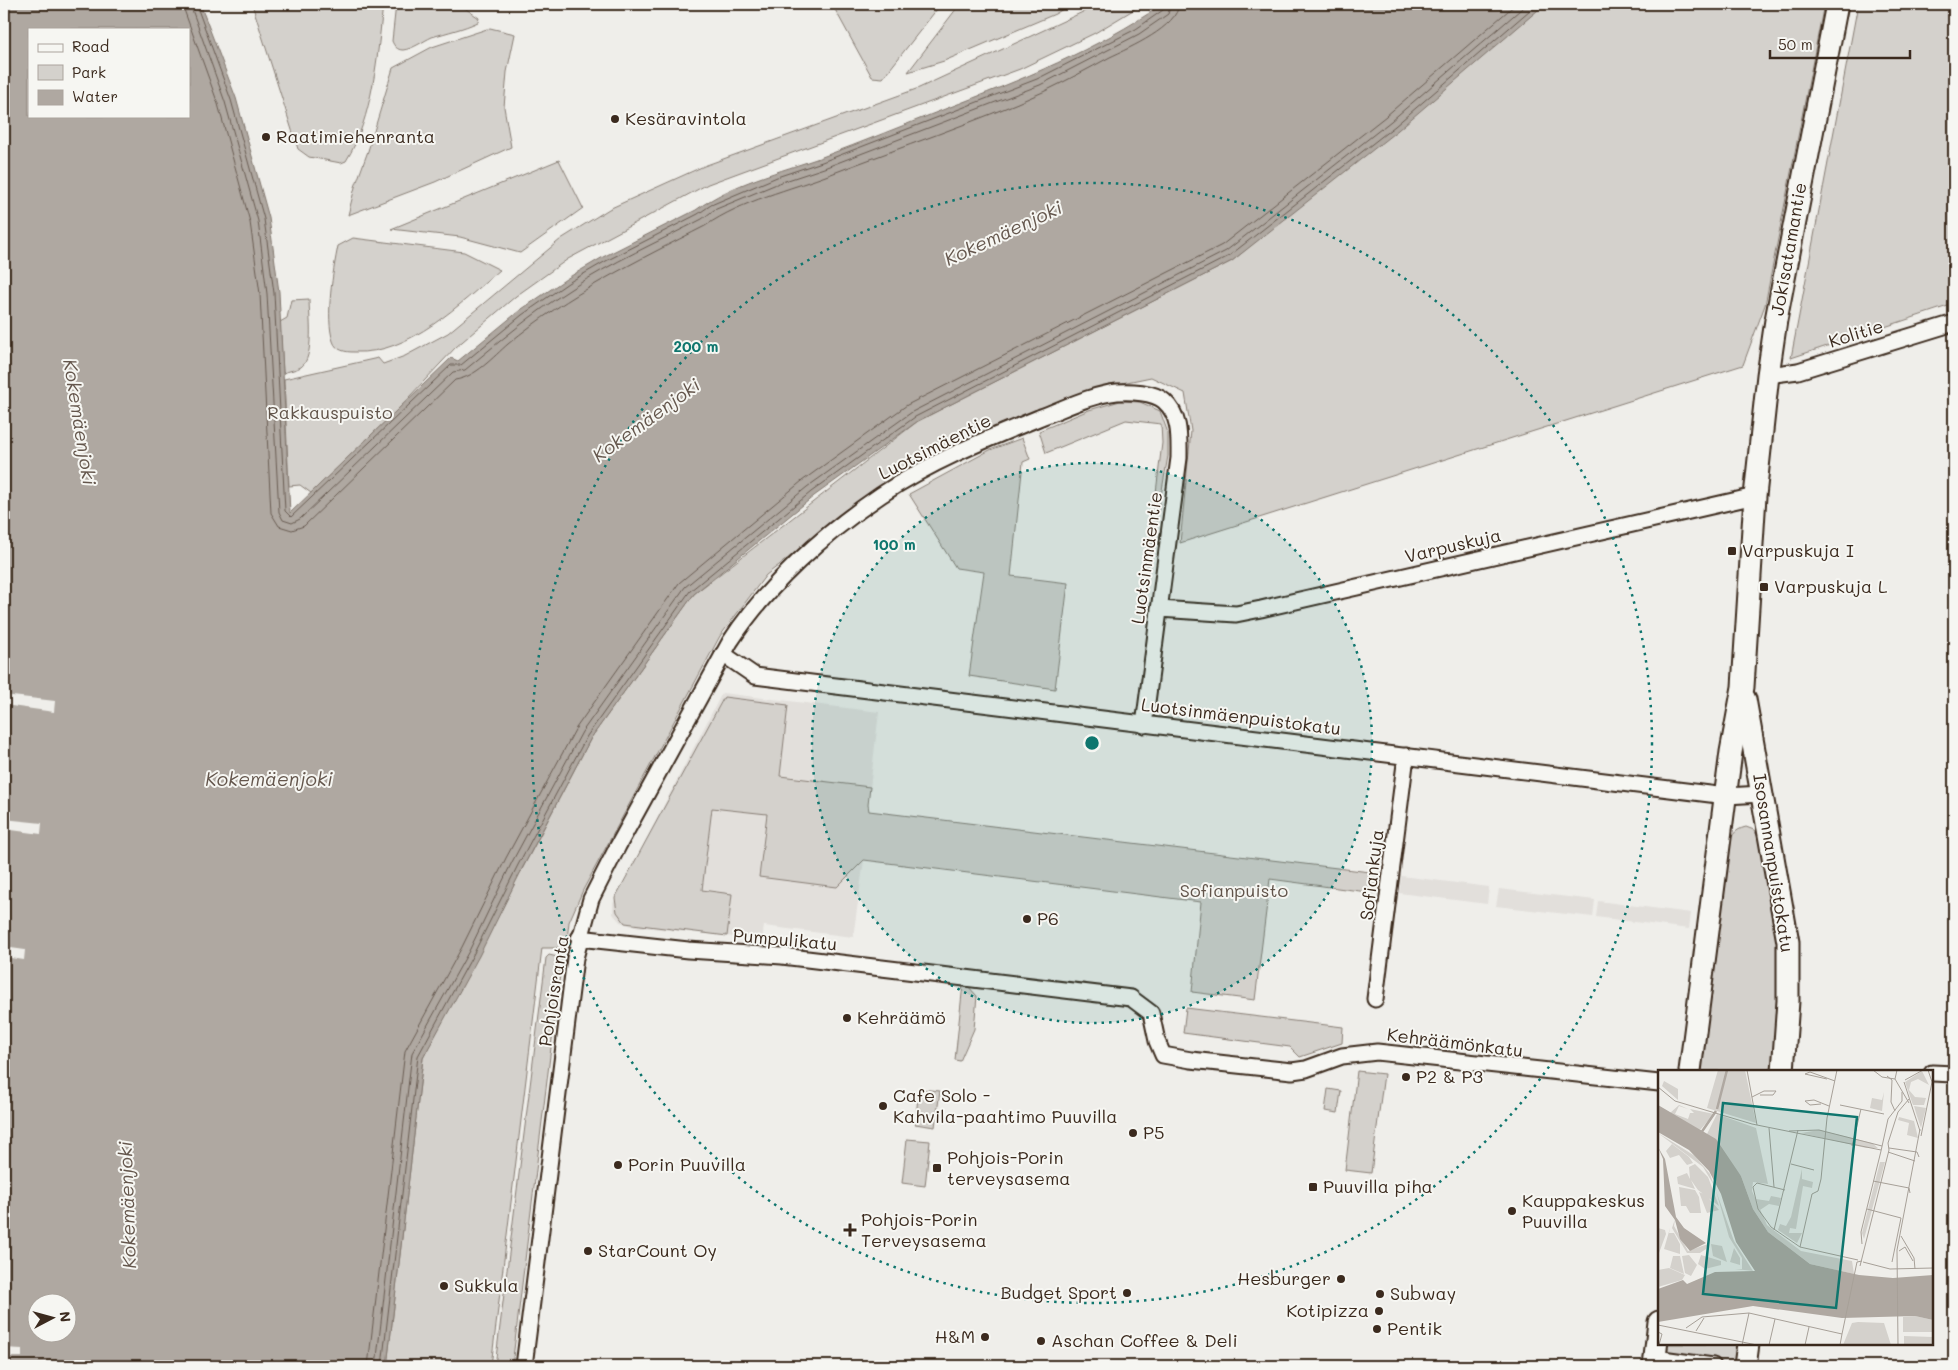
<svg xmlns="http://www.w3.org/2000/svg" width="1958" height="1370" viewBox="0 0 1958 1370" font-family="Mali,sans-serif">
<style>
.built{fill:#e2dfdb}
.green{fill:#d4d1cc;stroke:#887e75}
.water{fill:#afa8a1;stroke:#81766d;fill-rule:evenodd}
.pier{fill:#efeeea}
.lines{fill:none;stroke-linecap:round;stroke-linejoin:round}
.shore{stroke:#695c52;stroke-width:1}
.street-casing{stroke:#3b2a1e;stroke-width:19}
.secondary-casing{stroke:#3b2a1e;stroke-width:25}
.street{stroke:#f6f6f2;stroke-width:15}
.secondary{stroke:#f6f6f2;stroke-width:21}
.ring{fill:none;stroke:#0f766e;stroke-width:2.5;stroke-dasharray:2.5 5}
.poi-dot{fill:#3b2a1e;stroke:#f6f6f2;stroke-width:2}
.labels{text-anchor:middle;stroke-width:4;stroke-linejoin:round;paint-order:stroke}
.poi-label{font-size:18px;fill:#3b2a1e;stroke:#f6f6f2;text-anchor:start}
.street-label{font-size:18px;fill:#3b2a1e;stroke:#f6f6f2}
.park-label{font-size:18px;fill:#61544a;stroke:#f6f6f2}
.water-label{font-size:19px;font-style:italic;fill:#64564c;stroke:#f6f6f2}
.inset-river{fill:none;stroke:#afa8a1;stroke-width:2.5}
.inset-road{fill:none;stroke:#a7a098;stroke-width:1}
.view{fill:#0f766e;fill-opacity:0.15;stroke:#0f766e;stroke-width:2.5}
.inset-edge{fill:none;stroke:#3b2a1e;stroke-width:2.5}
.centre{fill:#0f766e;stroke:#f6f6f2;stroke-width:2.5}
.ring-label{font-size:15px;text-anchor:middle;font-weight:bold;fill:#0f766e;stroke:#f6f6f2;stroke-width:4;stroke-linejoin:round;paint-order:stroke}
</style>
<rect width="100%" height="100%" fill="#efeeea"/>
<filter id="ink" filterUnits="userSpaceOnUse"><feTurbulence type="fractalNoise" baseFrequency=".02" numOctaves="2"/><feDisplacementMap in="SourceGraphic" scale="10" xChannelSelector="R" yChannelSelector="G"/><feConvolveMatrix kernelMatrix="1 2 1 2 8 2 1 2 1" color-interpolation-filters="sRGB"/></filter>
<g filter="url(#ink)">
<g class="built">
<path d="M 722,693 L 879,712 L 868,805 L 869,811 L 864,860 L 853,937 L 764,926 L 762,940 L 632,926 L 620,922 L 613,914 L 613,903 Z"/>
<path d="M 1401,876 L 1489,887 L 1487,904 L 1399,893 Z"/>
<path d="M 1499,889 L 1595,900 L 1593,917 L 1496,906 Z"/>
<path d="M 1598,901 L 1691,913 L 1689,929 L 1596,917 Z"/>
</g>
<g class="green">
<path d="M 252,4 L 383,4 C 378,53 373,118 346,161 L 341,163 L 309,157 L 298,149 Z"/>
<path d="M 396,4 L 459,4 L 479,18 L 478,22 C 463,29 448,32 432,37 C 423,41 413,49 403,50 C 397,50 394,46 392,41 Z"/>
<path d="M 832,4 L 941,4 L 883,78 L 872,77 Z"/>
<path d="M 960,4 L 1071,4 L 1055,14 L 944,61 L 908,72 Z"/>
<path d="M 1100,4 L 1143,4 L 1095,33 L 1020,69 L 708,184 L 568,259 L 516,296 L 456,347 L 409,397 L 410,398 L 311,493 L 300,485 L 289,486 L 284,379 L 378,358 L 383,364 L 405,356 L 448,333 L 561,239 L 609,209 L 704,166 L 919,88 Z"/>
<path d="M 1545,4 L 1824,4 L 1765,305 L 1743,365 L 1180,543 L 1191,431 L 1185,393 L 1151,377 L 1093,389 L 1019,418 L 897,475 L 766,575 L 720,636 L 583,890 L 569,922 L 566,948 L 542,948 L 491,1366 L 387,1366 L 423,1058 L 591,738 L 694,594 L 918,421 L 1232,261 Z"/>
<path d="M 1858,4 L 1954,4 L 1954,304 L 1791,358 Z"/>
<path d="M 490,28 L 515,34 L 507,72 L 504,107 L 511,147 L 435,182 L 348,215 L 355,187 L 368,151 L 393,68 L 432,47 Z"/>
<path d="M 559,160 L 583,208 L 520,253 L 460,237 L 391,229 Z"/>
<path d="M 353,238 L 464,252 L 500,270 C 461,303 409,355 354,352 C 346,352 336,351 333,341 C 325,317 333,271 338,246 Z"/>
<path d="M 309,299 C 309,315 315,357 301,367 C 296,370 288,371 283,373 L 280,322 L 287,318 L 291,300 Z"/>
<path d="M 1120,401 L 1140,402 L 1160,411 L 1168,433 L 1168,456 L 1144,592 L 1162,443 L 1161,424 L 1126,420 L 1046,453 L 1039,431 L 1089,410 Z"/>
<path d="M 1022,438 L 1030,459 L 1023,462 L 1011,576 L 1068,583 L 1055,689 L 969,676 L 984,572 L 956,568 L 909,494 L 990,450 Z"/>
<path d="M 724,697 L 788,705 L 780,776 L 870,787 L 868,805 L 869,811 L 1370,872 L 1378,874 L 1375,893 L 1270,879 L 1255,1000 L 1192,992 L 1201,902 L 864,860 L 837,887 L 759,877 L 767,814 L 712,808 L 702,890 L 732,894 L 727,936 L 625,923 L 617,912 L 615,898 Z"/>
<path d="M 1746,827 L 1754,830 L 1759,839 L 1777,934 L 1780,1002 L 1771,1071 L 1701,1071 L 1728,849 C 1731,837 1733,830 1746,827 Z"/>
<path d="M 549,955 L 562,958 L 512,1366 L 495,1366 L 546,958 Z"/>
<path d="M 963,984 L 967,985 L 977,996 L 974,1029 L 960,1061 L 955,1060 Z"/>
<path d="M 1186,1008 L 1343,1027 L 1342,1043 L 1300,1057 L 1290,1047 L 1183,1033 Z"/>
<path d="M 1357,1071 L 1384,1074 L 1371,1173 L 1345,1170 Z"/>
<path d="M 919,1089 L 940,1091 L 935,1127 L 915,1124 Z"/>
<path d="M 1328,1089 L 1341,1091 L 1338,1113 L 1325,1111 Z"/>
<path d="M 907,1139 L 930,1141 L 925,1186 L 902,1183 Z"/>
<path d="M 1667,1344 L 1738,1344 L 1735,1366 L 1665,1366 Z"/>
</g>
<path class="water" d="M 4,4 L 200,4 L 236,98 L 269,218 L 279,292 L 290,513 L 451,358 L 458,361 L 519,311 L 566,279 L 603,257 L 696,210 C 732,183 780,172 822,157 C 863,142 904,125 945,109 C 1021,80 1096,50 1163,4 L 1545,4 L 1398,130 L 1232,261 L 918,421 L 814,496 L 694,594 L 591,738 L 523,867 L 479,956 L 423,1058 L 387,1366 L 4,1366 ZM 29,29 L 189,29 L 189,116 L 29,116 ZM 38,1302 L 68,1302 L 68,1332 L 38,1332 Z"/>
<g class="pier">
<path d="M 4,695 L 55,701 L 54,712 L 4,705 Z"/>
<path d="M 4,819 L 42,823 L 41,834 L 4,829 Z"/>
<path d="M 4,947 L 25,950 L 24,960 L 4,957 Z"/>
<path d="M 4,1348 L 22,1349 L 22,1357 L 4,1357 Z"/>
</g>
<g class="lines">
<g class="shore">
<path d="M 182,4 L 218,104 L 250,222 L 260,294 L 271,513 L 279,526 L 292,530 L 304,526 L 455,380 C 476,377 493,357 508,344 C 568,294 637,261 705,226 C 743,200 789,190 831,174 C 901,147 974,123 1043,92 C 1066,81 1088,69 1110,57 C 1129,48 1178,27 1179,4"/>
<path d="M 190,4 L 225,102 L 258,221 L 267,294 L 279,512 L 283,520 L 292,523 L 300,519 L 453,372 L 465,370 C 500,341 533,313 571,289 C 612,262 658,242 702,219 L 714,210 L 779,183 L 824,168 L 1040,85 L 1139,34 L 1168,14 L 1171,4"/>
<path d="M 196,4 L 231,100 L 264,219 L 274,293 L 285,511 L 291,517 L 451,365 L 461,365 L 522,315 L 568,283 L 606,261 L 698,214 L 711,205 L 777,177 L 822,162 L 1037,79 L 1136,29 L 1163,10 L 1165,4"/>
<path d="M 368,1366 L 405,1051 L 462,947 L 506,858 L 576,728 L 679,583 L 802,481 L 907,405 L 1222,245 L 1386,116 L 1516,4"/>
<path d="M 376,1366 L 412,1053 L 469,951 L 512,862 L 582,732 L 685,587 L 807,487 L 912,412 L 1226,251 L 1391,121 L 1527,4"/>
<path d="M 382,1366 L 418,1056 L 474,953 L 518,865 L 587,736 L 690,591 L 811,492 L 915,417 L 1229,256 L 1395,126 L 1537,4"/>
</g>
<g class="street-casing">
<g id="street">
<path d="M 1768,375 L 1798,371 L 1954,323"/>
<path d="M 1159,609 L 1236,614 L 1261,609 L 1755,496"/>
<path d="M 723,654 L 755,676 L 1726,796 L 1762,794"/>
<path d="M 579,938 L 688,950 L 782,956 L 1131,998 L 1151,1013 L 1157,1041 L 1163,1055 L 1191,1060 L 1292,1071 L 1306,1069 L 1342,1056 L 1377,1052 L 1659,1083"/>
<path d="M 1375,999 L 1406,756"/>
<path d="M 1932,1073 L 1954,1074"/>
<path d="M 1655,1358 L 1713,1366"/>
<path d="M 524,1366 L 575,958 L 591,899 L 618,846 L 730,642 C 767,585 825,533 881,495 C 930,462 987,439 1041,417 C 1065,408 1091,395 1117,392 C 1130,391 1154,392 1164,401 C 1181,416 1179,438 1179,458 L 1144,725"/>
</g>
</g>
<g class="secondary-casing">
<g id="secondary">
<path d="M 1745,699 L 1788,942 L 1788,1001 L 1783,1071"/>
<path d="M 1690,1071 L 1731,752 L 1743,687 L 1755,496 L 1768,375 L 1776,320 L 1837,4"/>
<path d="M 1654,1366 L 1659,1322"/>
<path d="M 1745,1366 L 1748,1344"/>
</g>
</g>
<use href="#street" class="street"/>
<use href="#secondary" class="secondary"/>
</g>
</g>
<circle cx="1092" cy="743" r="280" fill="#0f766e" fill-opacity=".12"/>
<g class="ring">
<circle cx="1092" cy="743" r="280"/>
<circle cx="1092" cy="743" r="560"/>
</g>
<g class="poi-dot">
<circle cx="615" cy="119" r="5"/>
<circle cx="266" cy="137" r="5"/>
<rect x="1727" y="546" width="10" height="10" rx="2.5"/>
<rect x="1759" y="582" width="10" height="10" rx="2.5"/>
<circle cx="1027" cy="919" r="5"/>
<circle cx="847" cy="1018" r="5"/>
<circle cx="1406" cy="1077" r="5"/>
<circle cx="883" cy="1106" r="5"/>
<circle cx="1133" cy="1133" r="5"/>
<circle cx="618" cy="1165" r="5"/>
<rect x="932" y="1163" width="10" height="10" rx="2.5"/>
<rect x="1308" y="1182" width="10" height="10" rx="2.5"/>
<circle cx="1512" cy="1211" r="5"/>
<path d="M847.5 1222.5h5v5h5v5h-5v5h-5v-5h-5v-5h5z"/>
<circle cx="588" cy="1251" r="5"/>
<circle cx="1341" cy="1279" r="5"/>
<circle cx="444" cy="1286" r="5"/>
<circle cx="1127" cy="1293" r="5"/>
<circle cx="1380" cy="1294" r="5"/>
<circle cx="1379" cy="1311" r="5"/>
<circle cx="1377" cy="1329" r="5"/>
<circle cx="985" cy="1337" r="5"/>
<circle cx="1041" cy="1341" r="5"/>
</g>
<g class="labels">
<g class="poi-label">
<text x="625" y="125">Kesäravintola</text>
<text x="276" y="143">Raatimiehenranta</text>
<text x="1742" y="557">Varpuskuja I</text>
<text x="1774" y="593">Varpuskuja L</text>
<text x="1037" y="925">P6</text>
<text x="857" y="1024">Kehräämö</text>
<text x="1416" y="1083">P2 &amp; P3</text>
<text x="893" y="1102">Cafe Solo -<tspan x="893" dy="21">Kahvila-paahtimo Puuvilla</tspan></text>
<text x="1143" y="1139">P5</text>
<text x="947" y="1164">Pohjois-Porin<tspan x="947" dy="21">terveysasema</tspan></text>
<text x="628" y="1171">Porin Puuvilla</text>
<text x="1323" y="1193">Puuvilla piha</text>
<text x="1522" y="1207">Kauppakeskus<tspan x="1522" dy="21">Puuvilla</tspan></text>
<text x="861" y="1226">Pohjois-Porin<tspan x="861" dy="21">Terveysasema</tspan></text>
<text x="598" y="1257">StarCount Oy</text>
<text x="1331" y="1285" text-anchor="end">Hesburger</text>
<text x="454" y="1292">Sukkula</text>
<text x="1117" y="1299" text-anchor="end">Budget Sport</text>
<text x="1390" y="1300">Subway</text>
<text x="1369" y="1317" text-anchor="end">Kotipizza</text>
<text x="1387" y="1335">Pentik</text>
<text x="975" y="1343" text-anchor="end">H&amp;M</text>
<text x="1051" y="1347">Aschan Coffee &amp; Deli</text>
</g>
<g class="street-label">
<text transform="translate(1789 249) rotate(-80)" y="6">Jokisatamantie</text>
<text transform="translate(1856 334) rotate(-17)" y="6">Kolitie</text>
<text transform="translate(935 447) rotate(-27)" y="6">Luotsimäentie</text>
<text transform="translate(1453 546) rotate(-13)" y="6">Varpuskuja</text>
<text transform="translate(1147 558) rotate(-82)" y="6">Luotsinmäentie</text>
<text transform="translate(1241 717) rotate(7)" y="6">Luotsinmäenpuistokatu</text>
<text transform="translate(1773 863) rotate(81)" y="6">Isosannanpuistokatu</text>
<text transform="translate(1372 875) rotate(-83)" y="6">Sofiankuja</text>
<text transform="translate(785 940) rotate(5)" y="6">Pumpulikatu</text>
<text transform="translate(554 991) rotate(-81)" y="6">Pohjoisranta</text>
<text transform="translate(1455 1043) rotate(7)" y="6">Kehräämönkatu</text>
</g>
<g class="park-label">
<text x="330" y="419">Rakkauspuisto</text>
<text x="1234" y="897">Sofianpuisto</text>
</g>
<g class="water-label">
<text transform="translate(1003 233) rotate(-25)" y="7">Kokemäenjoki</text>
<text transform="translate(646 420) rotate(-36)" y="7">Kokemäenjoki</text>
<text transform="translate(80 422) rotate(81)" y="7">Kokemäenjoki</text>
<text x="269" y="786">Kokemäenjoki</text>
<text transform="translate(127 1205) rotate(-92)" y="7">Kokemäenjoki</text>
</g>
</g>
<g transform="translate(1658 1070)">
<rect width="275" height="275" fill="#efeeea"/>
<path d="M 60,0 L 87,0 L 98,53 L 49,38 ZM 264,1 L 271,15 L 260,9 L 253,12 L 251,20 L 257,27 L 268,28 L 266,35 L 255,35 L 247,12 ZM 6,11 L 20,19 L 20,30 L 4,16 ZM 226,22 L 224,41 L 212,38 L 214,28 L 224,30 ZM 21,35 L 30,39 L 21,36 L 17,44 L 30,49 L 32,43 L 36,43 L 32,39 L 56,44 L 42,60 L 12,43 ZM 256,36 L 268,38 L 263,58 L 258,43 ZM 59,44 L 98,58 L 110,114 L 95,112 L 94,121 L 109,155 L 143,181 L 194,191 L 196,204 L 152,194 L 110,162 L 95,139 L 83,106 L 49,64 ZM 241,47 L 256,51 L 260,68 L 249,65 L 251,53 L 240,50 ZM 161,60 L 214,73 L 220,78 L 208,78 L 143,63 ZM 0,63 L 37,86 L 52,104 L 76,171 L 95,201 L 77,199 L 84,199 L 84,188 L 71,167 L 57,117 L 45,97 ZM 14,74 L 31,87 L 35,93 L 29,95 L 21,85 L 12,88 L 8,81 ZM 222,92 L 227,92 L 206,169 L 204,163 ZM 37,94 L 50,107 L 61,136 L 40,120 L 33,110 L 37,119 L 20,114 L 19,107 L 29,103 L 32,109 L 31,97 ZM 144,99 L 144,109 L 155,112 L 154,118 L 145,116 L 138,159 L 132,158 L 131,163 L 144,163 L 139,173 L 120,160 L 122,154 L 128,156 L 133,147 ZM 21,117 L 37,120 L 41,127 L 43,143 L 32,143 L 28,136 L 23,136 ZM 41,122 L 48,125 L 61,140 L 49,143 ZM 113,126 L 123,128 L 121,136 L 111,134 L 102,140 L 98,129 L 111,131 ZM 17,149 L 16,156 L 30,181 L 50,174 L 48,179 L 42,183 L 29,183 L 14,158 ZM 0,158 L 7,160 L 8,164 L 1,183 ZM 12,158 L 11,163 L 16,163 L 22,174 L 22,184 L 6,179 ZM 53,174 L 64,176 L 69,192 L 55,186 ZM 76,178 L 82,188 L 82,195 L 72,192 ZM 31,185 L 39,195 L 33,206 L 27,203 L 24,186 ZM 43,185 L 63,191 L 63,195 L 47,199 L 40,194 ZM 15,186 L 22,186 L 26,204 L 12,198 ZM 11,198 L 27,205 L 24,210 L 0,217 L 0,200 ZM 257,246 L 275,250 L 275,262 L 245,262 L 245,247 ZM 200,252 L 226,253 L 233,275 L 185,275 L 194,253 ZM 246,266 L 275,267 L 275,275 L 246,275 Z" fill="#d4d1cc"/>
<path d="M 0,35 L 58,69 L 83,106 L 95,139 L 110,162 L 152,194 L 201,205 L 235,208 L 275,205 L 275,250 L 257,246 L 184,248 L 95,236 L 0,252 L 0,219 L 25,210 L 29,214 L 57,202 L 97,201 L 78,172 L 63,124 L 51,101 L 31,80 L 0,62 ZM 0,77 L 7,89 L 18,147 L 26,158 L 48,173 L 32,181 L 22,169 L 17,150 L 7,136 L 5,89 Z" fill="#afa8a1"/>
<path class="inset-river" d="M 59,39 L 69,0M 43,63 L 58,41"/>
<path class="inset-road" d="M 89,0 L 99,55M 215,0 L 224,7 L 237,9M 239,0 L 237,9 L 251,33M 229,6 L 234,10 L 233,32 L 237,41M 169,9 L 147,4 L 152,2 L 177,11M 247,10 L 265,0M 246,12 L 262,61M 0,17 L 17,31 L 94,54 L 223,80M 94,27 L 106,21 L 118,21 L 115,25 L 102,25M 163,34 L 152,35 L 147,31 L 156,30 L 171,36M 182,35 L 226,44M 111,58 L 116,117M 131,61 L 161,60 L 224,76M 263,66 L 274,12 L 270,0M 194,76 L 203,39M 231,78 L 259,82 L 261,87M 223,81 L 230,49 L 244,31 L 244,22M 230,82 L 257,91M 133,94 L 156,100M 215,111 L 251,118 L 252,123M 127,120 L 99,113 L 95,117 L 100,139 L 113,157 L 142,177 L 200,190M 209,139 L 243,148 L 234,192M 116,160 L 140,60M 243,166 L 256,188 L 257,199M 204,174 L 203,162 L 223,81M 142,177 L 154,124 L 160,121 L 163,109 L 169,48 L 179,0M 241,181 L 247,177 L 255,191M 205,192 L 232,199 L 275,198M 202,196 L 231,80 L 230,73 L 240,42 L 251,29M 0,255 L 99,275M 28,258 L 44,247 L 91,243 L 184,264 L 182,275M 38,261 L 46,248M 0,262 L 4,264 L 1,275M 184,264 L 199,192 L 204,191M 84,275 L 91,243M 111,275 L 117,249M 147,275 L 151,257M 240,275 L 239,180 L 262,59"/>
<path class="view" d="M 65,33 L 199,47 L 178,238 L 45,224 Z"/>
<rect width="275" height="275" class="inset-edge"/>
</g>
<circle cx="1092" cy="743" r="8" class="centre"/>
<g class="ring-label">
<text x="696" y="352">200 m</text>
<text x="894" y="550">100 m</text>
</g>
<rect width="1958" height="1370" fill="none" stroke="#f6f6f2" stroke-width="20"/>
<rect x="10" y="10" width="1938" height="1350" fill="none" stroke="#3b2a1e" stroke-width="2" filter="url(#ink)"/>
<rect x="28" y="28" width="162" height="90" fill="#f6f6f2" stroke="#aba49d"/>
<rect x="38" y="44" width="25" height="8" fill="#f6f6f2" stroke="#aba49d"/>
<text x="72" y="52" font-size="15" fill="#3b2a1e">Road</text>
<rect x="38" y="65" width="25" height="15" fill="#d4d1cc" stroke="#aba49d"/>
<text x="72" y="78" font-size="15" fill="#3b2a1e">Park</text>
<rect x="38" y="90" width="25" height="15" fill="#afa8a1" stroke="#aba49d"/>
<text x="72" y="102" font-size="15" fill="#3b2a1e">Water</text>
<g transform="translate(52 1318) rotate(84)"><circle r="24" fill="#f6f6f2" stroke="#aba49d"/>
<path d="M0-4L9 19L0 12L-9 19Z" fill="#3b2a1e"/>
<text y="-8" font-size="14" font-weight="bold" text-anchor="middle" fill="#3b2a1e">N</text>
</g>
<path d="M1770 50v8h140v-8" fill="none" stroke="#3b2a1e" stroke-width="2.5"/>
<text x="1778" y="50" font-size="15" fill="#3b2a1e" stroke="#f6f6f2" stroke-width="4" paint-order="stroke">50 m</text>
</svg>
